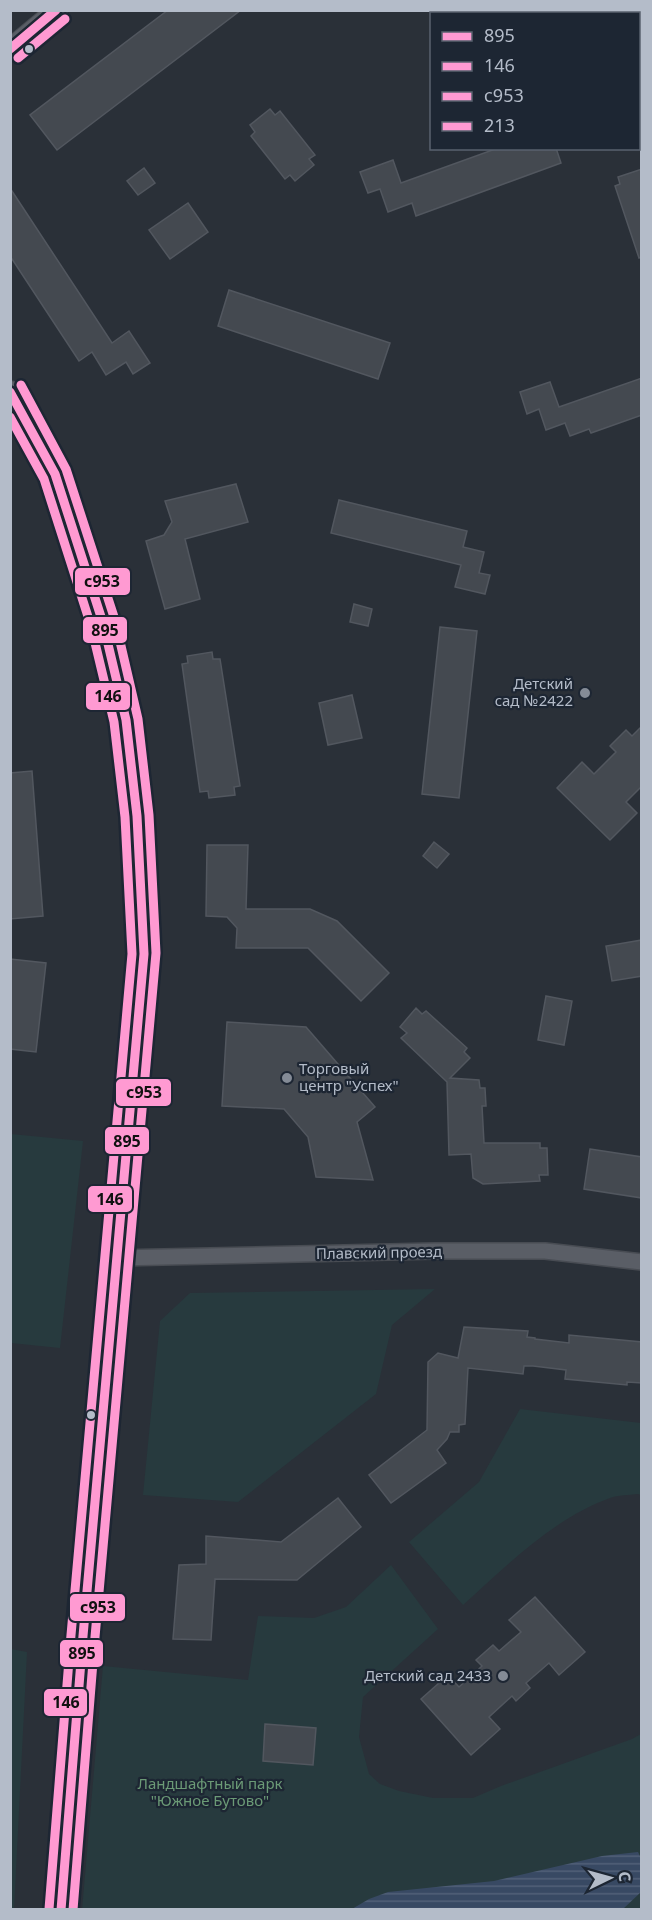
<svg xmlns="http://www.w3.org/2000/svg" width="652" height="1920" viewBox="0 0 652 1920" font-family="'Noto Sans',sans-serif">
<style>
.park{fill:#273a3e}
.water{fill:url(#water-rules)}
.building{fill:#444950;stroke:#52575f;stroke-width:1.5}
.lines{fill:none;stroke-linecap:round;stroke-linejoin:round}
.minor-casing{stroke:#484c53;stroke-width:18}
.tertiary-casing{stroke:#484c53;stroke-width:22}
.minor{stroke:#5a5e66;stroke-width:15}
.tertiary{stroke:#5a5e66;stroke-width:20}
.bus-1-casing{stroke:#1d2633;stroke-width:14}
.bus-2-casing{stroke:#1d2633;stroke-width:14}
.bus-3-casing{stroke:#1d2633;stroke-width:14}
.bus-4-casing{stroke:#1d2633;stroke-width:14}
.bus-1{stroke:#ff9ad2;stroke-width:9}
.bus-2{stroke:#ff9ad2;stroke-width:9}
.bus-3{stroke:#ff9ad2;stroke-width:9}
.bus-4{stroke:#ff9ad2;stroke-width:9}
.bus-dot{fill:#b4bcc9;stroke:#1d2633;stroke-width:2}
.poi-dot{fill:#848b96;stroke:#1d2633;stroke-width:2}
.labels{text-anchor:middle;stroke-width:4.5;stroke-linejoin:round;paint-order:stroke}
.poi-label{font-size:15px;fill:#b4bcc9;stroke:#1d2633;text-anchor:end}
.street-label{font-size:15px;fill:#b4bcc9;stroke:#1d2633}
.park-label{font-size:15px;fill:#6b9a76;stroke:#1d2633}
.line-badge{stroke:#1d2633;stroke-width:2}
.pale-badge-label{font-size:16px;text-anchor:middle;font-weight:bold;fill:#111}
</style>
<defs>
<pattern id="water-rules" width="6" height="5" patternUnits="userSpaceOnUse" patternTransform="scale(1.5)"><rect width="6" height="5" fill="#384963"/><path d="M0 2.5h6" fill="none" stroke="#526178"/></pattern>
</defs>
<rect width="100%" height="100%" fill="#2a3038"/>
<g class="park">
<path d="M 11,1134 L 83,1141 L 60,1348 L 11,1343 Z"/>
<path d="M 435,1289 L 392,1325 L 376,1394 L 238,1502 L 143,1495 L 160,1321 L 190,1293 Z"/>
<path d="M 520,1409 L 641,1423 L 641,1495 L 638,1494 C 629,1495 618,1495 610,1498 C 554,1518 506,1566 463,1605 L 409,1542 L 479,1482 Z"/>
<path d="M 391,1565 L 438,1629 L 363,1697 L 359,1737 L 369,1774 L 380,1784 L 399,1791 L 433,1798 L 473,1798 L 501,1786 L 632,1739 L 641,1734 L 641,1909 L 82,1910 L 103,1666 L 248,1680 L 258,1616 L 314,1618 L 346,1607 Z"/>
<path d="M 11,1649 L 27,1652 L 14,1910 L 10,1909 Z"/>
</g>
<path class="water" d="M 638,1852 L 641,1858 L 641,1892 L 623,1909 L 352,1909 L 369,1899 L 388,1892 L 494,1881 L 602,1856 Z"/>
<g class="building">
<path d="M 168,10 L 241,10 L 57,150 L 30,115 Z"/>
<path d="M 270,109 L 275,115 L 280,111 L 315,155 L 309,159 L 314,165 L 295,181 L 290,175 L 285,179 L 251,136 L 255,132 L 250,125 Z"/>
<path d="M 498,148 L 556,148 L 561,163 L 416,216 L 412,203 L 388,212 L 380,189 L 368,193 L 360,172 L 393,160 L 401,183 Z"/>
<path d="M 144,168 L 155,183 L 138,195 L 127,181 Z"/>
<path d="M 642,169 L 642,257 L 639,258 L 615,186 L 620,184 L 618,177 Z"/>
<path d="M 10,188 L 112,343 L 129,331 L 150,363 L 133,374 L 126,362 L 106,375 L 92,352 L 79,361 L 10,256 Z"/>
<path d="M 188,203 L 208,232 L 170,259 L 149,230 Z"/>
<path d="M 229,290 L 390,343 L 378,379 L 218,326 Z"/>
<path d="M 642,378 L 642,415 L 591,433 L 589,429 L 570,436 L 565,423 L 546,430 L 539,409 L 527,414 L 520,392 L 550,382 L 559,407 Z"/>
<path d="M 236,484 L 248,522 L 185,539 L 200,599 L 165,609 L 146,541 L 164,535 L 172,522 L 165,501 Z"/>
<path d="M 339,500 L 467,531 L 463,547 L 484,552 L 479,573 L 490,575 L 485,594 L 455,587 L 461,565 L 331,533 Z"/>
<path d="M 354,604 L 372,609 L 368,626 L 350,622 Z"/>
<path d="M 440,627 L 477,631 L 459,798 L 422,794 Z"/>
<path d="M 212,652 L 213,659 L 220,659 L 240,786 L 234,787 L 235,795 L 209,798 L 208,791 L 200,792 L 182,664 L 188,663 L 187,656 Z"/>
<path d="M 352,695 L 362,738 L 328,745 L 319,703 Z"/>
<path d="M 642,726 L 642,786 L 626,802 L 637,813 L 610,840 L 557,788 L 582,762 L 594,774 L 616,752 L 610,746 L 626,730 L 632,736 Z"/>
<path d="M 32,771 L 43,916 L 10,919 L 10,773 Z"/>
<path d="M 434,842 L 449,854 L 437,868 L 423,856 Z"/>
<path d="M 207,845 L 248,845 L 246,909 L 310,909 L 337,921 L 389,973 L 361,1001 L 308,948 L 236,948 L 237,928 L 227,917 L 206,916 Z"/>
<path d="M 642,940 L 642,976 L 612,981 L 606,946 Z"/>
<path d="M 10,959 L 46,963 L 36,1052 L 10,1049 Z"/>
<path d="M 546,996 L 572,1001 L 564,1045 L 538,1040 Z"/>
<path d="M 416,1008 L 422,1014 L 426,1011 L 467,1048 L 464,1052 L 470,1058 L 450,1078 L 479,1080 L 480,1088 L 485,1088 L 486,1106 L 482,1106 L 484,1143 L 540,1143 L 540,1148 L 547,1148 L 548,1175 L 539,1175 L 540,1181 L 483,1184 L 473,1178 L 471,1154 L 449,1155 L 447,1082 L 401,1038 L 407,1033 L 400,1027 Z"/>
<path d="M 227,1022 L 306,1027 L 375,1107 L 357,1122 L 373,1180 L 316,1177 L 308,1137 L 284,1109 L 222,1106 Z"/>
<path d="M 590,1149 L 642,1157 L 642,1198 L 584,1189 Z"/>
<path d="M 464,1327 L 528,1331 L 527,1337 L 535,1338 L 535,1339 L 569,1343 L 569,1335 L 642,1342 L 642,1383 L 627,1382 L 627,1385 L 565,1379 L 566,1370 L 533,1366 L 524,1366 L 523,1374 L 468,1368 L 465,1424 L 459,1425 L 459,1432 L 450,1432 L 447,1439 L 437,1450 L 446,1463 L 391,1503 L 369,1475 L 427,1430 L 428,1362 L 438,1353 L 458,1358 Z"/>
<path d="M 338,1498 L 361,1527 L 297,1580 L 215,1579 L 211,1640 L 173,1639 L 179,1565 L 206,1564 L 206,1536 L 281,1542 Z"/>
<path d="M 535,1597 L 585,1652 L 559,1675 L 549,1663 L 526,1683 L 530,1688 L 516,1701 L 512,1696 L 489,1717 L 500,1729 L 471,1755 L 421,1699 L 448,1675 L 459,1687 L 482,1666 L 476,1660 L 493,1645 L 499,1651 L 521,1632 L 509,1620 Z"/>
<path d="M 265,1724 L 316,1728 L 313,1765 L 263,1761 Z"/>
</g>
<g class="lines">
<g class="minor-casing">
<path id="minor" d="M 117,1258 L 434,1251 L 545,1251 L 642,1262"/>
</g>
<g class="tertiary-casing">
<g id="tertiary">
<path d="M 10,49 L 57,10"/>
<path d="M 10,391 L 55,474 L 103,623 L 126,720 L 137,816 L 144,954 L 83,1636 L 61,1910"/>
</g>
</g>
<use href="#minor" class="minor"/>
<use href="#tertiary" class="tertiary"/>
<g class="bus-1-casing">
<g id="bus-1">
<path d="M 10,49 L 56,10"/>
<path d="M 10,392 L 55,474 L 103,623 L 126,720 L 137,816 L 144,954 L 83,1636 L 61,1910"/>
</g>
</g>
<g class="bus-2-casing">
<path id="bus-2" d="M 10,417 L 44,479 L 91,626 L 114,722 L 125,817 L 132,954 L 71,1635 L 49,1909"/>
</g>
<g class="bus-3-casing">
<path id="bus-3" d="M 21,385 L 66,469 L 115,620 L 138,719 L 149,815 L 156,953 L 95,1637 L 73,1910"/>
</g>
<g class="bus-4-casing">
<path id="bus-4" d="M 18,58 L 65,19"/>
</g>
<use href="#bus-1" class="bus-1"/>
<use href="#bus-2" class="bus-2"/>
<use href="#bus-3" class="bus-3"/>
<use href="#bus-4" class="bus-4"/>
</g>
<g class="bus-dot">
<circle cx="29" cy="49" r="5"/>
<circle cx="91" cy="1415" r="5"/>
</g>
<g class="poi-dot">
<circle cx="585" cy="693" r="6"/>
<circle cx="287" cy="1078" r="6"/>
<circle cx="503" cy="1676" r="6"/>
</g>
<g class="labels">
<g class="poi-label">
<text x="573" y="689">Детский<tspan x="573" dy="17">сад №2422</tspan></text>
<text x="299" y="1074" text-anchor="start">Торговый<tspan x="299" dy="17">центр "Успех"</tspan></text>
<text x="491" y="1681">Детский сад 2433</text>
</g>
<g class="street-label">
<text transform="translate(379 1253) rotate(-1)" y="5">Плавский проезд</text>
</g>
<g class="park-label">
<text x="210" y="1789">Ландшафтный парк<tspan x="210" dy="17">"Южное Бутово"</tspan></text>
</g>
</g>
<g class="line-badge">
<rect x="74" y="567" width="57" height="29" rx="6" fill="#ff9ad2"/>
<rect x="82" y="616" width="46" height="28" rx="6" fill="#ff9ad2"/>
<rect x="85" y="682" width="46" height="29" rx="6" fill="#ff9ad2"/>
<rect x="115" y="1078" width="57" height="29" rx="6" fill="#ff9ad2"/>
<rect x="104" y="1126" width="46" height="29" rx="6" fill="#ff9ad2"/>
<rect x="87" y="1185" width="46" height="28" rx="6" fill="#ff9ad2"/>
<rect x="69" y="1593" width="57" height="29" rx="6" fill="#ff9ad2"/>
<rect x="59" y="1639" width="45" height="29" rx="6" fill="#ff9ad2"/>
<rect x="43" y="1688" width="45" height="29" rx="6" fill="#ff9ad2"/>
</g>
<g class="pale-badge-label">
<text x="102" y="587">с953</text>
<text x="105" y="636">895</text>
<text x="108" y="702">146</text>
<text x="144" y="1098">с953</text>
<text x="127" y="1147">895</text>
<text x="110" y="1205">146</text>
<text x="98" y="1613">с953</text>
<text x="82" y="1659">895</text>
<text x="66" y="1708">146</text>
</g>
<rect width="652" height="1920" fill="none" stroke="#b4bcc9" stroke-width="24"/>
<rect x="430" y="12" width="210" height="138" fill="#1d2633" stroke="#59626f" stroke-width="1.5"/>
<rect x="442" y="32" width="30" height="9" fill="#ff9ad2" stroke="#59626f" stroke-width="1.5"/>
<text x="484" y="42" font-size="18" fill="#b4bcc9">895</text>
<rect x="442" y="62" width="30" height="9" fill="#ff9ad2" stroke="#59626f" stroke-width="1.5"/>
<text x="484" y="72" font-size="18" fill="#b4bcc9">146</text>
<rect x="442" y="92" width="30" height="9" fill="#ff9ad2" stroke="#59626f" stroke-width="1.5"/>
<text x="484" y="102" font-size="18" fill="#b4bcc9">с953</text>
<rect x="442" y="122" width="30" height="9" fill="#ff9ad2" stroke="#59626f" stroke-width="1.5"/>
<text x="484" y="132" font-size="18" fill="#b4bcc9">213</text>
<g transform="translate(610 1878) rotate(85)" stroke="#1d2633" stroke-width="4.5" paint-order="stroke">
<path d="M0-4.5L10 22L0 15L-10 22Z" fill="#b4bcc9"/>
<text y="-9" font-size="16" font-weight="bold" text-anchor="middle" fill="#b4bcc9">С</text>
</g>
</svg>
